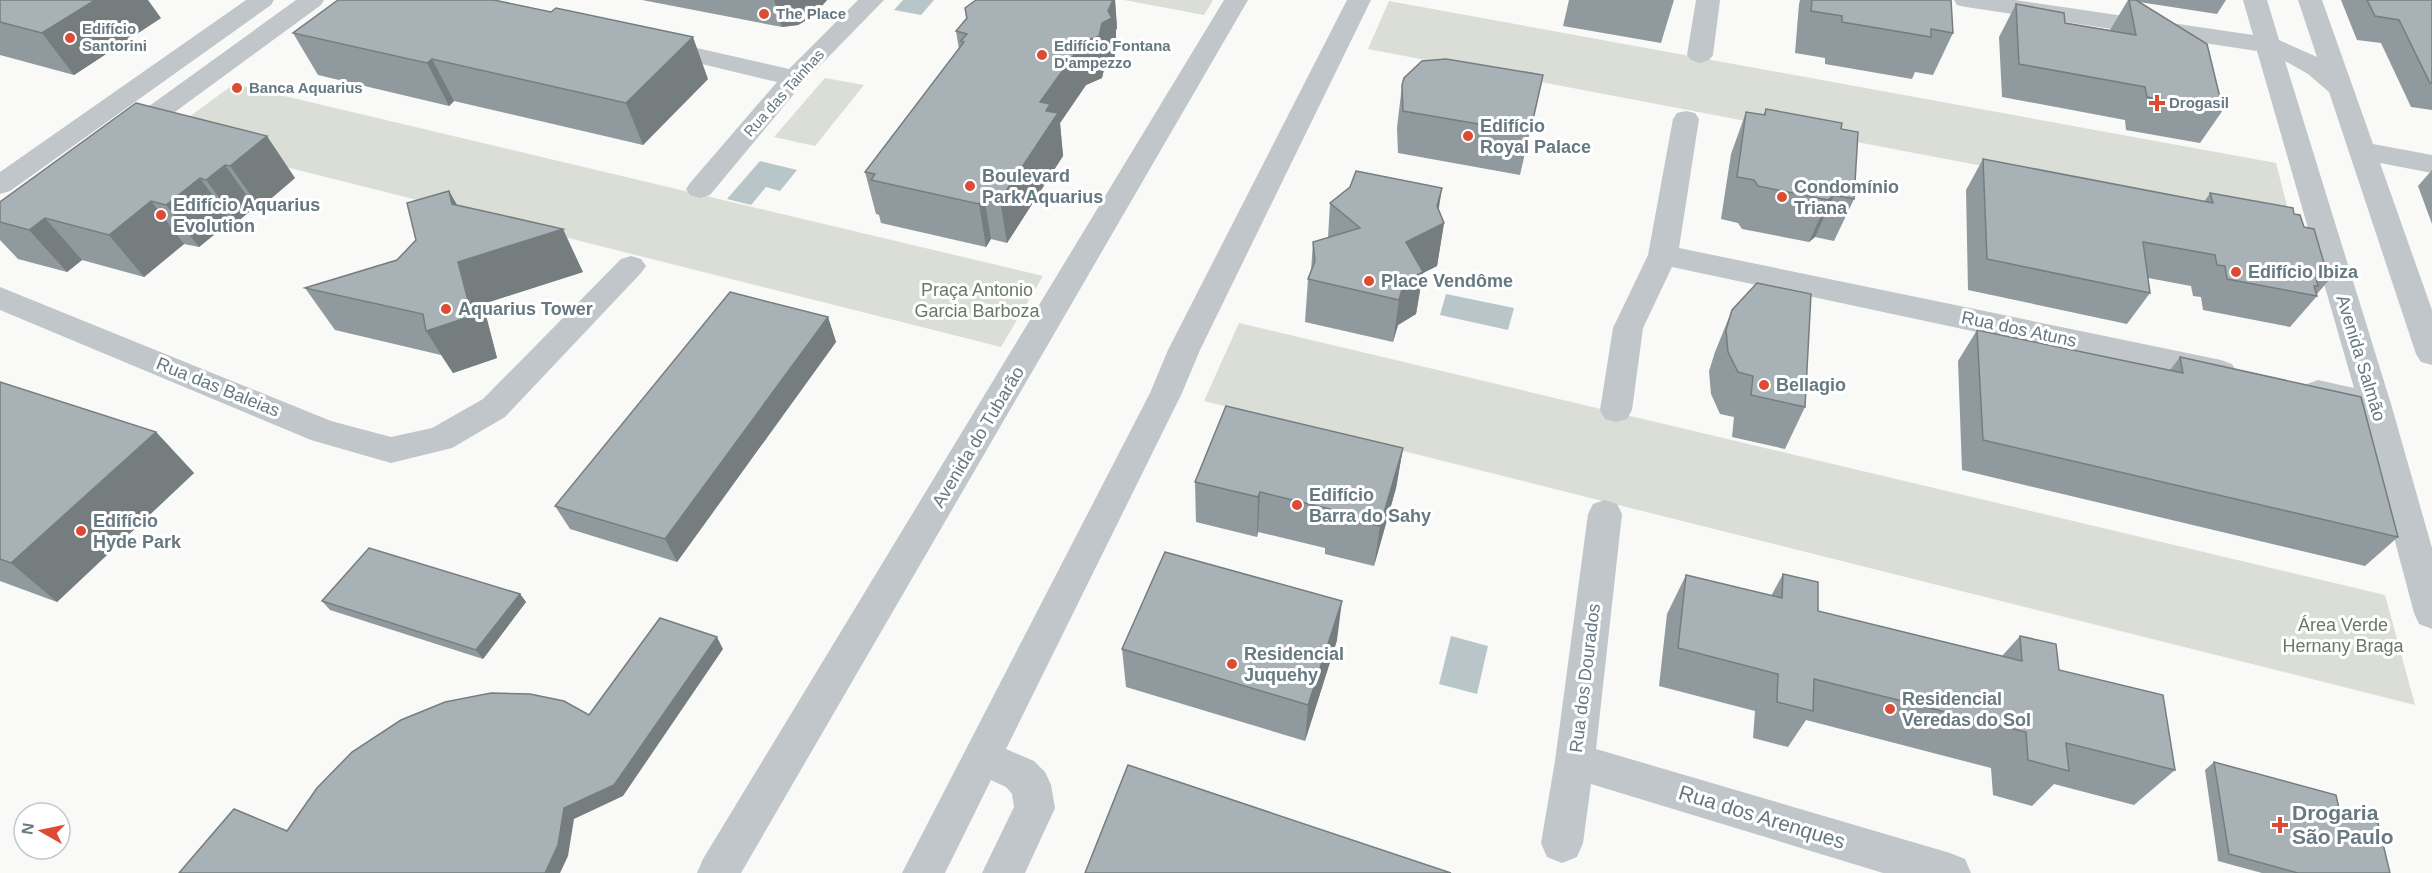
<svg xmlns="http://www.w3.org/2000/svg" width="2432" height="873" viewBox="0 0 2432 873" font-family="Helvetica,sans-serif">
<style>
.green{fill:#daded6}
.water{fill:#b9c6c9}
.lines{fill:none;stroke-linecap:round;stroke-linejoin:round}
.minor{fill:#c0c6c9;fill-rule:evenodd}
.wall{fill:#90999d}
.shaded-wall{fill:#767d7f}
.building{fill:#a8b2b6;stroke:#767d7f;stroke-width:1.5}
.poi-dot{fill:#dc4b34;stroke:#fff;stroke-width:2}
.labels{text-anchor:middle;stroke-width:6;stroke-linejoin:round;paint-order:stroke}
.far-poi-label{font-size:15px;font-weight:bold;fill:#667881;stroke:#fff;text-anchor:start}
.far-street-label{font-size:15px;fill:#667881;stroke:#fff}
.poi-label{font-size:18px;font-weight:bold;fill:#667881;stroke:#fff;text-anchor:start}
.park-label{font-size:18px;fill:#6a7964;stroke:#fff}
.street-label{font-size:18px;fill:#667881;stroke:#fff}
.near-poi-label{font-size:21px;font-weight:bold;fill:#667881;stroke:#fff;text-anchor:start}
.near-street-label{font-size:21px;fill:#667881;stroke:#fff}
</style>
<rect width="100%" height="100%" fill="#f9f9f7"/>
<g class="green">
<path d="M 1124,0 L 1213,0 L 1204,15 Z"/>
<path d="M 1389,1 L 2276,163 L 2292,225 L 1368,49 Z"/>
<path d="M 825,78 L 864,85 L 815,146 L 774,137 Z"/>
<path d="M 234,84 L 1043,276 L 1001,347 L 163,136 Z"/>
<path d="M 1239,323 L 2385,595 L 2415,705 L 1204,401 Z"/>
</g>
<g class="water">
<path d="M 903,0 L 934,0 L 921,15 L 894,10 Z"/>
<path d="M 760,161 L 797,170 L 780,191 L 766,187 L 751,205 L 727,199 Z"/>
<path d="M 1446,294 L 1514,308 L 1508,330 L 1440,315 Z"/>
<path d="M 1451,636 L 1488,646 L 1477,694 L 1439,684 Z"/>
</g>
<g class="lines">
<g class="minor">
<path d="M 246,0 L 274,0 L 271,5 L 10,191 L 0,194 L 0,172 Z"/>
<path d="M 296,0 L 324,0 L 321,5 L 134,142 L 125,144 L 116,142 L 112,136 L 116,130 Z"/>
<path d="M 858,0 L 884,0 L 803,83 L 710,195 L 700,198 L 690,195 L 686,189 L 690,183 L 777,82 L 648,51 L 645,46 L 648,41 L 657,39 L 789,69 Z"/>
<path d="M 1224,0 L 1248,0 L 741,873 L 697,873 L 703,859 Z"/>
<path d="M 1347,0 L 1371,0 L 1200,350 L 1182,393 L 1006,749 L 1034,761 L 1045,772 L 1051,785 L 1055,808 L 1025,873 L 982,873 L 1014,807 L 1012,794 L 1006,787 L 991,780 L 945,873 L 902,873 L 1150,393 L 1168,350 Z"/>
<path d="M 1696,0 L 1720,0 L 1713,55 L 1709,60 L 1700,63 L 1691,60 L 1687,55 Z"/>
<path d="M 1954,0 L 2015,0 L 2253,35 L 2243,0 L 2267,0 L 2279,40 L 2317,57 L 2298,0 L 2322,0 L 2373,144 L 2432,155 L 2432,173 L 2380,163 L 2432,310 L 2432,365 L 2421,362 L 2416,354 L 2329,92 L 2308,74 L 2285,61 L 2391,404 L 2432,548 L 2432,629 L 2419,624 L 2414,613 L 2361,413 L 2307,400 L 2302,392 L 2307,384 L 2318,380 L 2354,388 L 2257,51 L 1966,7 L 1957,5 Z"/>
<path d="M 1686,111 L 1695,113 L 1699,119 L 1679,248 L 2221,360 L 2232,364 L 2237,372 L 2232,380 L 2221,384 L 1672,267 L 1643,328 L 1632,410 L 1627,419 L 1616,422 L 1605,419 L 1600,410 L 1613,328 L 1648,255 L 1673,119 L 1677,113 Z"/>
<path d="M 631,256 L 641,259 L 646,266 L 641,273 L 505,417 L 452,448 L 391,463 L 311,440 L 0,310 L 0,287 L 331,421 L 391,437 L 432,428 L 483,399 L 621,259 Z"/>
<path d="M 1605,500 L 1617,504 L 1622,514 L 1596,749 L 1950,853 L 1965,859 L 1971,873 L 1883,873 L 1591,784 L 1583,843 L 1577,857 L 1562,863 L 1547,857 L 1541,843 L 1555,761 L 1588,514 L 1593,504 Z"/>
</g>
</g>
<g class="wall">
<path d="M 0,0 L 161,18 L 74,75 L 0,55 Z"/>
<path d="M 642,0 L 827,0 L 812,17 L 798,25 L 782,27 Z"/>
<path d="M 976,0 L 1115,0 L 1117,28 L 1116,30 L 1116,41 L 1114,46 L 1115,60 L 1105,65 L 1102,78 L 1086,85 L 1060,123 L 1063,156 L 1007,243 L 991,239 L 986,247 L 881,223 L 879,215 L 876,214 L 865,172 L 959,49 L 956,31 L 966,19 L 965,8 Z"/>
<path d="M 1569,0 L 1674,0 L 1661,43 L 1563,26 Z"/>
<path d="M 1800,0 L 1951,0 L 1953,33 L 1933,75 L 1915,72 L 1912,79 L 1825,64 L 1825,58 L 1795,53 L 1799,4 Z"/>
<path d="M 2127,0 L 2226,0 L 2217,14 L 2139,2 L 2223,110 L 2200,143 L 2126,130 L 2125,120 L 2002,97 L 1999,37 L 2016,4 L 2065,23 L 2110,30 L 2128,0 Z"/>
<path d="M 2341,0 L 2432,0 L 2432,110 L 2411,107 L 2381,43 L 2357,40 Z"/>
<path d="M 293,33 L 708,79 L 643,145 L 454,101 L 449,106 L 318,75 Z"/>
<path d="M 1543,75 L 1520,175 L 1398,153 L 1397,128 L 1402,85 Z"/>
<path d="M 136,103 L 295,178 L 260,208 L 255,207 L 237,222 L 231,221 L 199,247 L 184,244 L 144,277 L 82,260 L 67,272 L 18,259 L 0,240 L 0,202 Z"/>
<path d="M 1766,109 L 1841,129 L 1854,199 L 1834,241 L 1815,237 L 1809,242 L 1742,229 L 1738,223 L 1721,219 L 1731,154 L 1746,112 L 1763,115 Z"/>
<path d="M 1983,159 L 2204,202 L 2210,193 L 2294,214 L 2304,227 L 2329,280 L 2317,294 L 2317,296 L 2290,327 L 2203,310 L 2201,297 L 2193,296 L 2191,286 L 2148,278 L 2150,293 L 2127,324 L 1968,290 L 1966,190 Z"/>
<path d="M 2432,170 L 2432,224 L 2418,186 Z"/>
<path d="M 449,191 L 457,205 L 583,272 L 483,304 L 497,358 L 453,373 L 441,355 L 335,330 L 305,288 L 397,260 L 416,240 Z"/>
<path d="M 1330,203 L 1439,210 L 1444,223 L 1437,266 L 1423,273 L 1416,314 L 1398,325 L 1393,342 L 1305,322 L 1308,279 L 1311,271 L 1313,242 L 1328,238 Z"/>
<path d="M 1732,310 L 1805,407 L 1785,449 L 1732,437 L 1734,417 L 1720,414 L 1711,394 L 1709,371 L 1715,352 Z"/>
<path d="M 828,317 L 836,342 L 677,562 L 570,529 L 555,506 Z"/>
<path d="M 1977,330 L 2170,370 L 2180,357 L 2398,537 L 2365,566 L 1962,470 L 1958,361 Z"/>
<path d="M 0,382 L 156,432 L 194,473 L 57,602 L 0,581 Z"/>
<path d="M 1403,448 L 1396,488 L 1374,566 L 1325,554 L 1325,548 L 1258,532 L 1257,537 L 1196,522 L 1195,482 Z"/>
<path d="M 1783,574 L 1818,611 L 2002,656 L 2020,636 L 2175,770 L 2134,805 L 2054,784 L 2032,806 L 1993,795 L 1991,768 L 1806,720 L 1788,747 L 1753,738 L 1755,711 L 1659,686 L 1667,614 L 1686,575 L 1771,596 Z"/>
<path d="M 520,594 L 526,602 L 483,659 L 330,610 L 322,601 Z"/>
<path d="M 1337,640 L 1305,741 L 1126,687 L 1122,649 Z"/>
<path d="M 2214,762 L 2340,813 L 2390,873 L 2262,873 L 2218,861 L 2205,770 Z"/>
</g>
<g class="shaded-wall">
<path d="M 95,0 L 148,0 L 161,18 L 74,75 L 42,33 Z"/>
<path d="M 774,0 L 827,0 L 812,17 L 798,25 L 782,27 Z"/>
<path d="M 1108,0 L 1115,0 L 1117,28 L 1116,30 L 1116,41 L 1114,46 L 1115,60 L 1105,65 L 1102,78 L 1086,85 L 1060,123 L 1063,156 L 1007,243 L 1000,200 L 1040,102 L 1083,42 L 1102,23 Z"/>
<path d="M 693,37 L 708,79 L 643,145 L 626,103 Z"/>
<path d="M 432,59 L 454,101 L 449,106 L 427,63 Z"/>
<path d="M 267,136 L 295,178 L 260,208 L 230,166 Z"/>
<path d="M 225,165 L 255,207 L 237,222 L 206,180 Z"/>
<path d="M 200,178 L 231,221 L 199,247 L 166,205 Z"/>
<path d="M 1442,188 L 1436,227 L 1444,223 L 1437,266 L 1423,273 L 1416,314 L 1398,325 L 1393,342 L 1399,300 L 1404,282 L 1406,242 L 1437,206 Z"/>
<path d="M 449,191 L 473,233 L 452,204 Z"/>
<path d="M 1834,195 L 1815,237 L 1809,242 L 1828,200 Z"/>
<path d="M 984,197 L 991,239 L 986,247 L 979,204 Z"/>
<path d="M 151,201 L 184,244 L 144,277 L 109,235 Z"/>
<path d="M 45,218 L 82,260 L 67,272 L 29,230 Z"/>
<path d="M 563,229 L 583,272 L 483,304 L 497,358 L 453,373 L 426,331 L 458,262 Z"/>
<path d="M 828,317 L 836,342 L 677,562 L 665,539 Z"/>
<path d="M 156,432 L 194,473 L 57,602 L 11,563 Z"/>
<path d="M 1403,448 L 1396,488 L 1374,566 L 1380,526 Z"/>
<path d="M 1260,492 L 1258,532 L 1257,537 L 1258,497 Z"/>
<path d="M 520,594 L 526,602 L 483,659 L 476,650 Z"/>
<path d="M 1342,601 L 1337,640 L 1305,741 L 1308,705 Z"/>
<path d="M 717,637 L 723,649 L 623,796 L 574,819 L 568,856 L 560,873 L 545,873 L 564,808 Z"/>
</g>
<g class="building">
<path d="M 0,0 L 95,0 L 42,33 L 0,22 Z"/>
<path d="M 338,0 L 494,0 L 551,12 L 556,8 L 693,37 L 626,103 L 432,59 L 427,63 L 293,33 Z"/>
<path d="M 976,0 L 1113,0 L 1108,11 L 1112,18 L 1102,23 L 1099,36 L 1083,42 L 1040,102 L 1050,104 L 1046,111 L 1058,113 L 1000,200 L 984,197 L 979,204 L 871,180 L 875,174 L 865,172 L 964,42 L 961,41 L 967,34 L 956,31 L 967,18 L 965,8 Z"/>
<path d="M 1812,0 L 1951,0 L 1953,33 L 1931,29 L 1931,37 L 1842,22 L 1842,16 L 1811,11 Z"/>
<path d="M 2129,0 L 2136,0 L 2207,44 L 2223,110 L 2147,97 L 2145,87 L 2019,64 L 2016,4 L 2064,13 L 2065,23 L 2136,35 Z"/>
<path d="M 2367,0 L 2432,0 L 2432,83 L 2430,83 L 2399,20 L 2375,16 Z"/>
<path d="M 1446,59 L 1543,75 L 1530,133 L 1403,111 L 1402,85 L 1404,78 L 1422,61 Z"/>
<path d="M 136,103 L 267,136 L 230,166 L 225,165 L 206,180 L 200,178 L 166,205 L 151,201 L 109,235 L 45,218 L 29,230 L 0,222 L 0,202 Z"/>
<path d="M 1766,109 L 1842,123 L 1841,129 L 1858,132 L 1854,199 L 1834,195 L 1828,200 L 1758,186 L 1754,180 L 1737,177 L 1746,112 L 1765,115 Z"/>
<path d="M 1983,159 L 2213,203 L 2210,193 L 2293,208 L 2294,214 L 2300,215 L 2304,227 L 2314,229 L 2329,280 L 2316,278 L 2318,286 L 2314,286 L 2317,296 L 2227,279 L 2225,266 L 2217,265 L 2215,255 L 2143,242 L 2150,293 L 1987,259 Z"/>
<path d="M 1356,171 L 1442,188 L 1437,206 L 1444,223 L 1406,242 L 1423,272 L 1404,282 L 1399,300 L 1308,279 L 1315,261 L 1313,242 L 1360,228 L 1330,203 L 1350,187 Z"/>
<path d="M 449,191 L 452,204 L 563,229 L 458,262 L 472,316 L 426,331 L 423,314 L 305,288 L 397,260 L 416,240 L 407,203 Z"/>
<path d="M 1757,283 L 1811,294 L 1805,407 L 1751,395 L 1753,376 L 1738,372 L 1728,352 L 1726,330 L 1732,310 Z"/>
<path d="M 730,292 L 828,317 L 665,539 L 555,506 Z"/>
<path d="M 1977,330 L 2183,373 L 2180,357 L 2361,397 L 2398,537 L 1983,440 Z"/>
<path d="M 0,382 L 156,432 L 11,563 L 0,559 Z"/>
<path d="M 1226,406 L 1403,448 L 1380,526 L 1329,514 L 1330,509 L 1260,492 L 1258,497 L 1195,482 Z"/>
<path d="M 369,548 L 520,594 L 476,650 L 322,601 Z"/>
<path d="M 1165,552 L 1342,601 L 1308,705 L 1122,649 Z"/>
<path d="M 1783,574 L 1818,582 L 1818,611 L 2022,661 L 2020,636 L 2056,644 L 2059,670 L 2163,695 L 2175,770 L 2066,743 L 2069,771 L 2028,760 L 2026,732 L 1814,679 L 1813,711 L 1777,702 L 1778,674 L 1678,648 L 1686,575 L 1782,598 Z"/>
<path d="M 660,618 L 717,637 L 614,785 L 564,808 L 558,845 L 545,873 L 179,873 L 234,809 L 287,831 L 317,788 L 352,752 L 401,720 L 445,702 L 491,693 L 530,694 L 564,701 L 589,715 Z"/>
<path d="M 2214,762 L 2336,795 L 2340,813 L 2378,823 L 2390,873 L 2298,873 L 2229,854 Z"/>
<path d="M 1128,765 L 1451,873 L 1085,873 Z"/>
</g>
<g class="poi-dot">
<circle cx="764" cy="14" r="6"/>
<circle cx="70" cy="38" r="6"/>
<circle cx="1042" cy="55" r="6"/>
<circle cx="237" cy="88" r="6"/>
<path d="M2154 94h6v6h6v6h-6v6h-6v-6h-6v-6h6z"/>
<circle cx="1468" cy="136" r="6"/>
<circle cx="970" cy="186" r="6"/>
<circle cx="1782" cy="197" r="6"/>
<circle cx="161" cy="215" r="6"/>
<circle cx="2236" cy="272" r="6"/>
<circle cx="1369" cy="281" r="6"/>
<circle cx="446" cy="309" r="6"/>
<circle cx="1764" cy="385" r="6"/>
<circle cx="1297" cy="505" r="6"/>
<circle cx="81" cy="531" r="6"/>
<circle cx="1232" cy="664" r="6"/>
<circle cx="1890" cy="709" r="6"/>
<path d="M2277 816h6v6h6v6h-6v6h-6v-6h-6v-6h6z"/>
</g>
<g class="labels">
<g class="far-poi-label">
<text x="776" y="19">The Place</text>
<text x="82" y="34">Edifício<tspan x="82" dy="17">Santorini</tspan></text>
<text x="1054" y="51">Edifício Fontana<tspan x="1054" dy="17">D'ampezzo</tspan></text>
<text x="249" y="93">Banca Aquarius</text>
<text x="2169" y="108">Drogasil</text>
</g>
<g class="far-street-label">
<text transform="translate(784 93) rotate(-48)" y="5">Rua das Tainhas</text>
</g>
<g class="poi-label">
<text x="1480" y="132">Edifício<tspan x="1480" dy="21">Royal Palace</tspan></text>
<text x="982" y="182">Boulevard<tspan x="982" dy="21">Park Aquarius</tspan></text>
<text x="1794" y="193">Condomínio<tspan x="1794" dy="21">Triana</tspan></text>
<text x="173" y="211">Edifício Aquarius<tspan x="173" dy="21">Evolution</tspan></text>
<text x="2248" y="278">Edifício Ibiza</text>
<text x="1381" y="287">Place Vendôme</text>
<text x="458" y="315">Aquarius Tower</text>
<text x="1776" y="391">Bellagio</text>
<text x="1309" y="501">Edifício<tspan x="1309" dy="21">Barra do Sahy</tspan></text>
<text x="93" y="527">Edifício<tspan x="93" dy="21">Hyde Park</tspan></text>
<text x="1244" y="660">Residencial<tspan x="1244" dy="21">Juquehy</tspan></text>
<text x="1902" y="705">Residencial<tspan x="1902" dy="21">Veredas do Sol</tspan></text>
</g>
<g class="park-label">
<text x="977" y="296">Praça Antonio<tspan x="977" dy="21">Garcia Barboza</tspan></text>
<text x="2343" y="631">Área Verde<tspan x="2343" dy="21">Hernany Braga</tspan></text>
</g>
<g class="street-label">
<text transform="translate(2019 329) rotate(12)" y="6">Rua dos Atuns</text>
<text transform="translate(2361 358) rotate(73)" y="6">Avenida Salmão</text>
<text transform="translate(218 387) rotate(22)" y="6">Rua das Baleias</text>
<text transform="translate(978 437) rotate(-59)" y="6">Avenida do Tubarão</text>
<text transform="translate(1585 678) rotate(-83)" y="6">Rua dos Dourados</text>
</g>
<g class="near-poi-label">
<text x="2292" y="820">Drogaria<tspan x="2292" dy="24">São Paulo</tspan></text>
</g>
<g class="near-street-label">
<text transform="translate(1762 817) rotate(17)" y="7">Rua dos Arenques</text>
</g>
</g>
<g transform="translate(42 831) rotate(279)"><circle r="28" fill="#ffffff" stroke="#c2c9cd" stroke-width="1.5"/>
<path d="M0-4.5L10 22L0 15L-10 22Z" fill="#dc4b34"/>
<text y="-9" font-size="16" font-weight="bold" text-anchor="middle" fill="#667881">N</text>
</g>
</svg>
